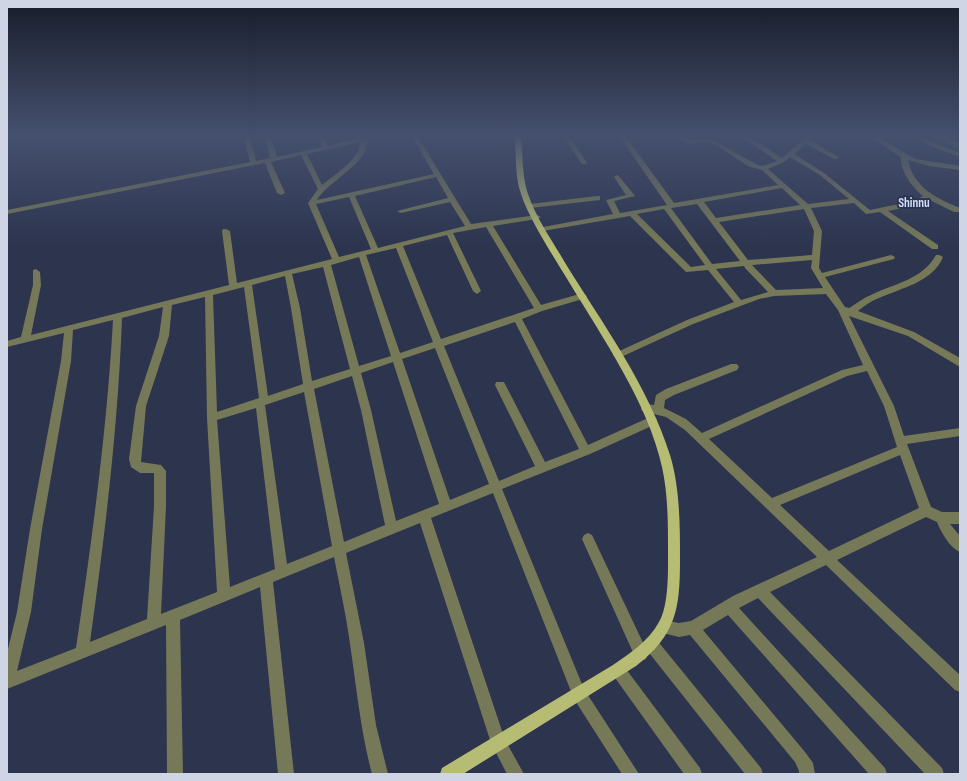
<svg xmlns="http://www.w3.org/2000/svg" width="967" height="781" viewBox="0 0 967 781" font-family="'Sofia Sans Condensed',sans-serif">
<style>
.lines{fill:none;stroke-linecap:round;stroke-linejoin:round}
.stream{stroke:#276972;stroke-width:2.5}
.minor{fill:#767957;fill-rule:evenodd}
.major{fill:#b6bc73;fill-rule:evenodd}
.labels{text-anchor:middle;stroke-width:4;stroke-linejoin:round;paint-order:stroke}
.far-quarter-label{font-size:13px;font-weight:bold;fill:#d2deff;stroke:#2c344e}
</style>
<rect width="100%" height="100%" fill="#2c344e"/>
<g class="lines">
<path class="stream" d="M 933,137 L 960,149"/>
<g class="minor">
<path d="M 244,137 L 250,137 L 256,161 L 270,158 L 265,137 L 271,137 L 277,157 L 322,147 L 319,137 L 325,137 L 328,146 L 360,137 L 379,137 L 367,141 C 369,163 328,181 317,200 L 434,174 L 412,137 L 418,137 L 471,224 L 537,215 L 541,217 L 537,219 L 493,226 L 541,305 L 583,293 L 587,296 L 586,298 L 542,311 L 522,319 L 588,445 L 648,418 L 656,418 L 657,421 L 656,424 L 590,454 L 502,489 L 584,689 L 639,774 L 622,774 L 574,699 L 493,493 L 431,518 L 505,740 L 524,774 L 507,774 L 491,743 L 420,523 L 346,553 L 364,643 L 376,725 L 388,774 L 372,774 C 361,733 357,692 351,651 C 347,619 340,588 334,557 L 273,582 L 294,774 L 278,774 L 260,587 L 180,620 L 183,774 L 167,774 L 166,625 L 7,689 L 7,653 L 17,612 L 30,529 L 61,361 L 64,333 L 7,347 L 7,341 L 21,337 L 33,285 L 33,270 L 36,269 L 40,272 L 41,285 L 31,335 L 229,285 L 222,231 L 223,229 L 226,229 L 230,231 L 237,283 L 332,259 L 308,203 L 318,189 L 301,155 L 271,162 L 285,193 L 281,195 L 277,193 L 265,163 L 7,214 L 7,210 L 250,162 ZM 360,142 C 362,157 333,176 322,185 L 307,154 ZM 436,177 L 448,198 L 397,211 L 401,213 L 450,202 L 465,226 L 378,248 L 355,196 ZM 349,197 L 371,249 L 339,257 L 316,204 ZM 486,227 L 534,308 L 441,339 L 403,246 L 447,235 L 473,291 L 477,294 L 481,291 L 453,233 ZM 396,248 L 433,342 L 400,353 L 366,255 ZM 359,257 L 391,356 L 359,366 L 331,265 ZM 323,267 L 350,369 L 312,381 L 300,308 L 292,274 ZM 285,276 L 291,308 L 303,384 L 268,396 L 252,285 ZM 244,287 L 259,398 L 217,412 L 213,295 ZM 205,297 L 207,418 L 217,592 L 161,614 L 166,506 L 166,471 L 161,465 L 141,462 L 146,406 L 169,336 L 172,305 ZM 163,307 L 159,336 L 136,406 L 129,459 L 131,467 L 140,473 L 154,473 L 154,506 L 147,619 L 90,642 C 105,534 118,427 122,318 ZM 113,320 C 107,430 92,539 76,648 L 17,671 L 31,612 L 42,529 L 71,361 L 73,330 ZM 515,322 L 579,449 L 545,462 L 504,382 L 496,382 L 495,385 L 535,466 L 499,481 L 444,346 ZM 435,348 L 489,484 L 450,500 L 402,359 ZM 393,362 L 439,504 L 396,521 L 371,410 L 361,373 ZM 352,376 L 361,410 L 385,525 L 344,542 L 314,389 ZM 304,392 L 332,546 L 287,564 L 265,405 ZM 256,408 L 275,569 L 230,587 L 217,420 Z"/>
<path d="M 564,137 L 570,137 L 587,163 L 586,164 L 582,164 Z"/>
<path d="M 620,137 L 626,137 L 674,203 L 778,185 L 762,170 L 748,166 L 716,145 L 707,142 L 689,144 L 675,137 L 684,137 L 690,140 L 703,138 L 713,140 L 758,165 L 763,166 L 777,161 L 742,137 L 750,137 L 782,158 L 806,137 L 813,137 L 810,140 L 838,157 L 838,159 L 834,159 L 806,144 L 794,154 L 824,173 L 870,210 L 913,201 L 923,196 C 912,187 900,171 901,157 L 870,137 L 878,137 L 915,159 L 960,166 L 960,170 L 929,166 L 908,160 C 914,188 936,198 960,208 L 960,212 L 954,212 L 928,199 L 918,205 L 888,211 L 938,245 L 938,249 L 932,249 L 880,212 L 866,214 L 854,203 L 811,208 L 822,231 L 819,268 L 822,273 L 891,255 L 895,257 L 894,259 L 825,277 L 845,307 L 849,308 C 856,304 863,298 871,295 C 895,283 922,280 936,255 L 939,255 L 943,257 C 933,282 901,288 879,298 C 871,301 864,306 858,311 L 914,332 L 960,358 L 960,367 L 908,336 L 849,316 L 894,406 L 904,436 L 960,428 L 960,436 L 907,444 L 931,507 L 942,512 L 960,512 L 960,524 L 950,524 L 960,536 L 960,552 C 950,548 941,532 937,522 L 926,517 L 837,560 L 960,675 L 960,692 L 955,690 L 826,565 L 770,592 L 942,768 L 944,774 L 925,774 L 758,598 L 739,608 L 885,768 L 887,774 L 869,774 L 728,615 L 703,630 L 805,752 L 813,763 L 815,774 L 799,774 L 799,771 L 795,762 L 690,635 L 679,637 L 659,632 L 657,627 L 659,622 L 664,620 L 679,623 L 691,621 L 733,596 L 817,557 L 685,430 L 666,417 L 642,411 L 641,408 L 642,405 L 646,404 L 654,405 L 656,395 L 666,389 L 731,364 L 737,364 L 739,367 L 737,370 L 674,395 L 665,400 L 664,408 L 686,419 L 702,433 L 842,370 L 863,365 L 838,310 L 826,294 L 774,296 L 759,299 L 693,324 L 621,357 L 615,357 L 613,355 L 615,353 L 687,320 L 734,302 L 708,270 L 686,272 L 630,216 L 543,231 L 539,229 L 543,227 L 613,214 L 606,200 L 626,195 L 614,177 L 617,175 L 619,176 L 635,196 L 614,201 L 620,213 L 667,205 ZM 790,157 L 820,175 L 849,199 L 808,204 L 768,169 L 784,162 ZM 782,188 L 800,205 L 716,218 L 704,202 ZM 697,204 L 740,261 L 712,264 L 671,208 ZM 664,209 L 705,265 L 691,267 L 637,214 ZM 804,209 L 814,231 L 812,255 L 748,260 L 719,222 ZM 812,260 L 811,268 L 823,288 L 776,290 L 752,265 ZM 744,266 L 745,268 L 768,292 L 741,300 L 716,269 ZM 867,371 L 884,406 L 897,447 L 772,498 L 709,439 L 847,376 ZM 900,455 L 919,508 L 829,551 L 780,505 Z"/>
<path d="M 912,137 L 921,137 L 960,153 L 960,157 L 938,149 Z"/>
<path d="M 936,137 L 946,137 L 960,143 L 960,147 Z"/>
<path d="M 597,196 L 600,196 L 600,200 L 530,208 L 526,206 L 530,204 Z"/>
<path d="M 588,533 L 592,535 L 646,649 L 648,654 L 646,659 L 641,661 L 636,659 L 582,539 L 584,535 Z"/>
<path d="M 651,637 L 656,639 L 761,768 L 763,774 L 745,774 L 646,649 L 644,644 L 646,639 Z"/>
<path d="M 618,663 L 623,665 L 700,768 L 702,774 L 684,774 L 613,675 L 611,670 L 613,665 Z"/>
</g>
<path class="major" d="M 515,137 L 521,137 C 523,156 522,177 528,194 C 536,218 552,240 564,261 C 602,323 648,385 670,455 C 680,488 680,525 680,560 C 680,609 676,635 636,666 L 463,774 L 440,774 L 442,768 L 613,665 C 630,653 649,641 659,622 C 669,605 668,571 668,551 C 668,523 668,494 662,467 C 648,403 602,337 569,282 C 554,257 530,221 521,194 C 515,177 516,156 515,137 Z"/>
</g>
<linearGradient id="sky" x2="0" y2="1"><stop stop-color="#181d2b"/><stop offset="0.55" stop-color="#45506e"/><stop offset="1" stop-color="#45506e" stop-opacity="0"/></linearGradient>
<rect width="967" height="247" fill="url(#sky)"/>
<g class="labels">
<g class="far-quarter-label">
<text x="914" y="207">Shinnu</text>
</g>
</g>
<rect width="967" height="781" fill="none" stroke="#cfd5e5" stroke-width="16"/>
</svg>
